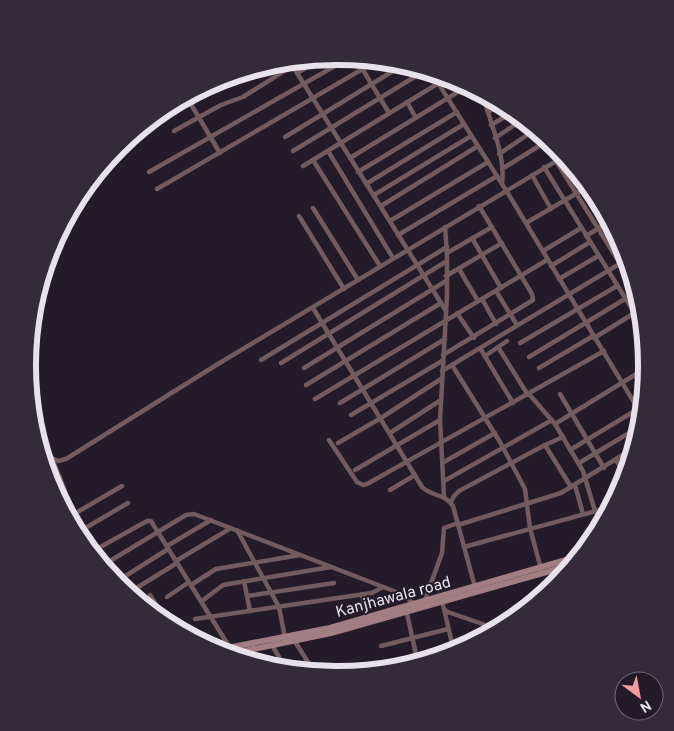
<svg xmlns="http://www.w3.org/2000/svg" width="674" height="731" viewBox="0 0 674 731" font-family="Overpass,sans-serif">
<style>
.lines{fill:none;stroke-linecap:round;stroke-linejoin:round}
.street{stroke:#725b5f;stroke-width:4.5}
.secondary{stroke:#a27d84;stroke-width:6}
.labels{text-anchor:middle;stroke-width:4;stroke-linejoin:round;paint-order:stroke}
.street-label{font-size:16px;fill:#e7e2ea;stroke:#231c28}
.rim{fill:none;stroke:#e7e2ea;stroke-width:6}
</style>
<rect width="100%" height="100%" fill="#231c28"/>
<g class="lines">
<g class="street">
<path d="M 357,60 L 389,113"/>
<path d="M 292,65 L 446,311"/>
<path d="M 297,73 L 321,59"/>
<path d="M 433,75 L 509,195 L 638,409 L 570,450"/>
<path d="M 484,99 C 491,125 506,157 502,184"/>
<path d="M 189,101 L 220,153"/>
<path d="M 407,102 L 416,118"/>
<path d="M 488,112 L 496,107"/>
<path d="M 168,113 L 225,78"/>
<path d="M 491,125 L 508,115"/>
<path d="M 174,131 L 221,105 L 243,97 L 292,66"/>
<path d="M 285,137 L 398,68"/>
<path d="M 495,138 L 519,122"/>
<path d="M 293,151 L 421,73"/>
<path d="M 328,151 L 393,258"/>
<path d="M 499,154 L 533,131"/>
<path d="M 350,158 L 466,87"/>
<path d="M 313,160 L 380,266"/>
<path d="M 556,161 L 629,278"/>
<path d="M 303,166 L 447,78"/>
<path d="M 544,167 L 637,317"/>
<path d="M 502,169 L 547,141"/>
<path d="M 149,172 L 349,58"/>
<path d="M 358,172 L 457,112"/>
<path d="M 532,175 L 551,209"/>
<path d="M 366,184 L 464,124"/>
<path d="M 157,189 L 373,63"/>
<path d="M 374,195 L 471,136"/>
<path d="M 381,206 L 478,146"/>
<path d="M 313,208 L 358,280"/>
<path d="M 299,216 L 344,289"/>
<path d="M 390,221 L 488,162"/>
<path d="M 526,223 L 584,189"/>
<path d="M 398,235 L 497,176"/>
<path d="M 586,236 L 607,223"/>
<path d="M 472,238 L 501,288"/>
<path d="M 543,251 L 581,228"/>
<path d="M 447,253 L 492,227"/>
<path d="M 551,266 L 590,242"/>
<path d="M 459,269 L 478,301"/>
<path d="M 446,276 L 502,243"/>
<path d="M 559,279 L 598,256"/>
<path d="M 496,291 L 517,325"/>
<path d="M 482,299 L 496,324"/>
<path d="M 313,308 L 422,487 C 432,497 445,493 453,506 L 475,587"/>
<path d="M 457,313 L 474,338"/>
<path d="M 594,338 L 636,312"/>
<path d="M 520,343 L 617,286"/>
<path d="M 498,347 L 528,395"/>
<path d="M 480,348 L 513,403"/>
<path d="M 443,355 L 533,300 L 532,294 L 479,206"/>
<path d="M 485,356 L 507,341"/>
<path d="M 529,357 L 625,299"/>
<path d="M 261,360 L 447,247"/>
<path d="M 281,363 L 447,261"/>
<path d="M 452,365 L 500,442 L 525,489 L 530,528 L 541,569"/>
<path d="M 304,368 L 446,281"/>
<path d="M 539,368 L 593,336"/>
<path d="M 442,371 L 626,260"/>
<path d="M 306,385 L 441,303"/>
<path d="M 529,394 L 555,424 L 583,471 L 595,511"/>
<path d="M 560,394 L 604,468"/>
<path d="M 315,399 L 547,260"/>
<path d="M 340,403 L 445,339"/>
<path d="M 351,415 L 442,361"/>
<path d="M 555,424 L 646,368"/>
<path d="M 390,433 L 441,400"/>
<path d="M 329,440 L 357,482 L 363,485 L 367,484 L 604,351"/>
<path d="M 338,443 L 381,418 L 441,379"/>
<path d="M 545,445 L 571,487"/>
<path d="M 45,455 L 58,461 L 66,459 L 213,367 L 563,157"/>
<path d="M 52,458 L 78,524"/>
<path d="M 616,460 L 625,474"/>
<path d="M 444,462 L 495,433"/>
<path d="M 579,463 L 634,430"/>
<path d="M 355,470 L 440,420"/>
<path d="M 444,481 L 552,420"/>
<path d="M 51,482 L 60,477"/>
<path d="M 575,485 L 583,514"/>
<path d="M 390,490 L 415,475"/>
<path d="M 444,496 L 440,420 L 447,296 L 447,253 L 445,227"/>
<path d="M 451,502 L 454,496 L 459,491 L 545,445 L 563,437"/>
<path d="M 74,514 L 122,486"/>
<path d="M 458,525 L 561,493 L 629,451"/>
<path d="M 82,530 L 128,503"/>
<path d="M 237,530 L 279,607 L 285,638"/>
<path d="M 167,546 L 211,520"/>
<path d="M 464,547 L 607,508"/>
<path d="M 95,550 L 147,521 L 151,521 L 230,648"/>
<path d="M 176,561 L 231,528"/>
<path d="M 105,564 L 186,515 L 194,514 L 399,593 L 415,604"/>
<path d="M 244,581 L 250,611"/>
<path d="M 116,582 L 168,549"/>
<path d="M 191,585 L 216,569 L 300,555"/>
<path d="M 130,592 L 177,563"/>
<path d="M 362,594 L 367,618"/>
<path d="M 150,595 L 162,614"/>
<path d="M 247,596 L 334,583"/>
<path d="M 167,597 L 189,582"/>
<path d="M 425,600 L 442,553 L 444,528 L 458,523"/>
<path d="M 202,601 L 223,585 L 331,567"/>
<path d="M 442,601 L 444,609 L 448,612 L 491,627"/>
<path d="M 406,609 L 417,659"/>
<path d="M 444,609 L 454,652"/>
<path d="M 195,619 L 372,593 L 383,587"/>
<path d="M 172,620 L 173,620"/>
<path d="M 294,640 L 313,670"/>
<path d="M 272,645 L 283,664"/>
<path d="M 381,646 L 448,629"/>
</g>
<g class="secondary">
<path d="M 217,650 L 330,628 L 573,558"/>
<path d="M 230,654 L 331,633 L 568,566"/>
</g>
</g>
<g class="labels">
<g class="street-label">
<text transform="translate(393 596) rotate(-15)" y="6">Kanjhawala road</text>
</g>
</g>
<path d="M0 0H674V731H0ZM336 65H338A300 300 0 0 1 638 365V366A300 300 0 0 1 338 666H336A300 300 0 0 1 36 366V365A300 300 0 0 1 336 65Z" fill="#332c38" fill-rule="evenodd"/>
<path class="rim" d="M336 65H338A300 300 0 0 1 638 365V366A300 300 0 0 1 338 666H336A300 300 0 0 1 36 366V365A300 300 0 0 1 336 65Z"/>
<g transform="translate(639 696) rotate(148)"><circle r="24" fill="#231c28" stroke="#716b76"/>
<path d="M0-4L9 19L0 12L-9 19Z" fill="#f59b9d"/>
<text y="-8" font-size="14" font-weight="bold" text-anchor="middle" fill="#e7e2ea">N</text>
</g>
</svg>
